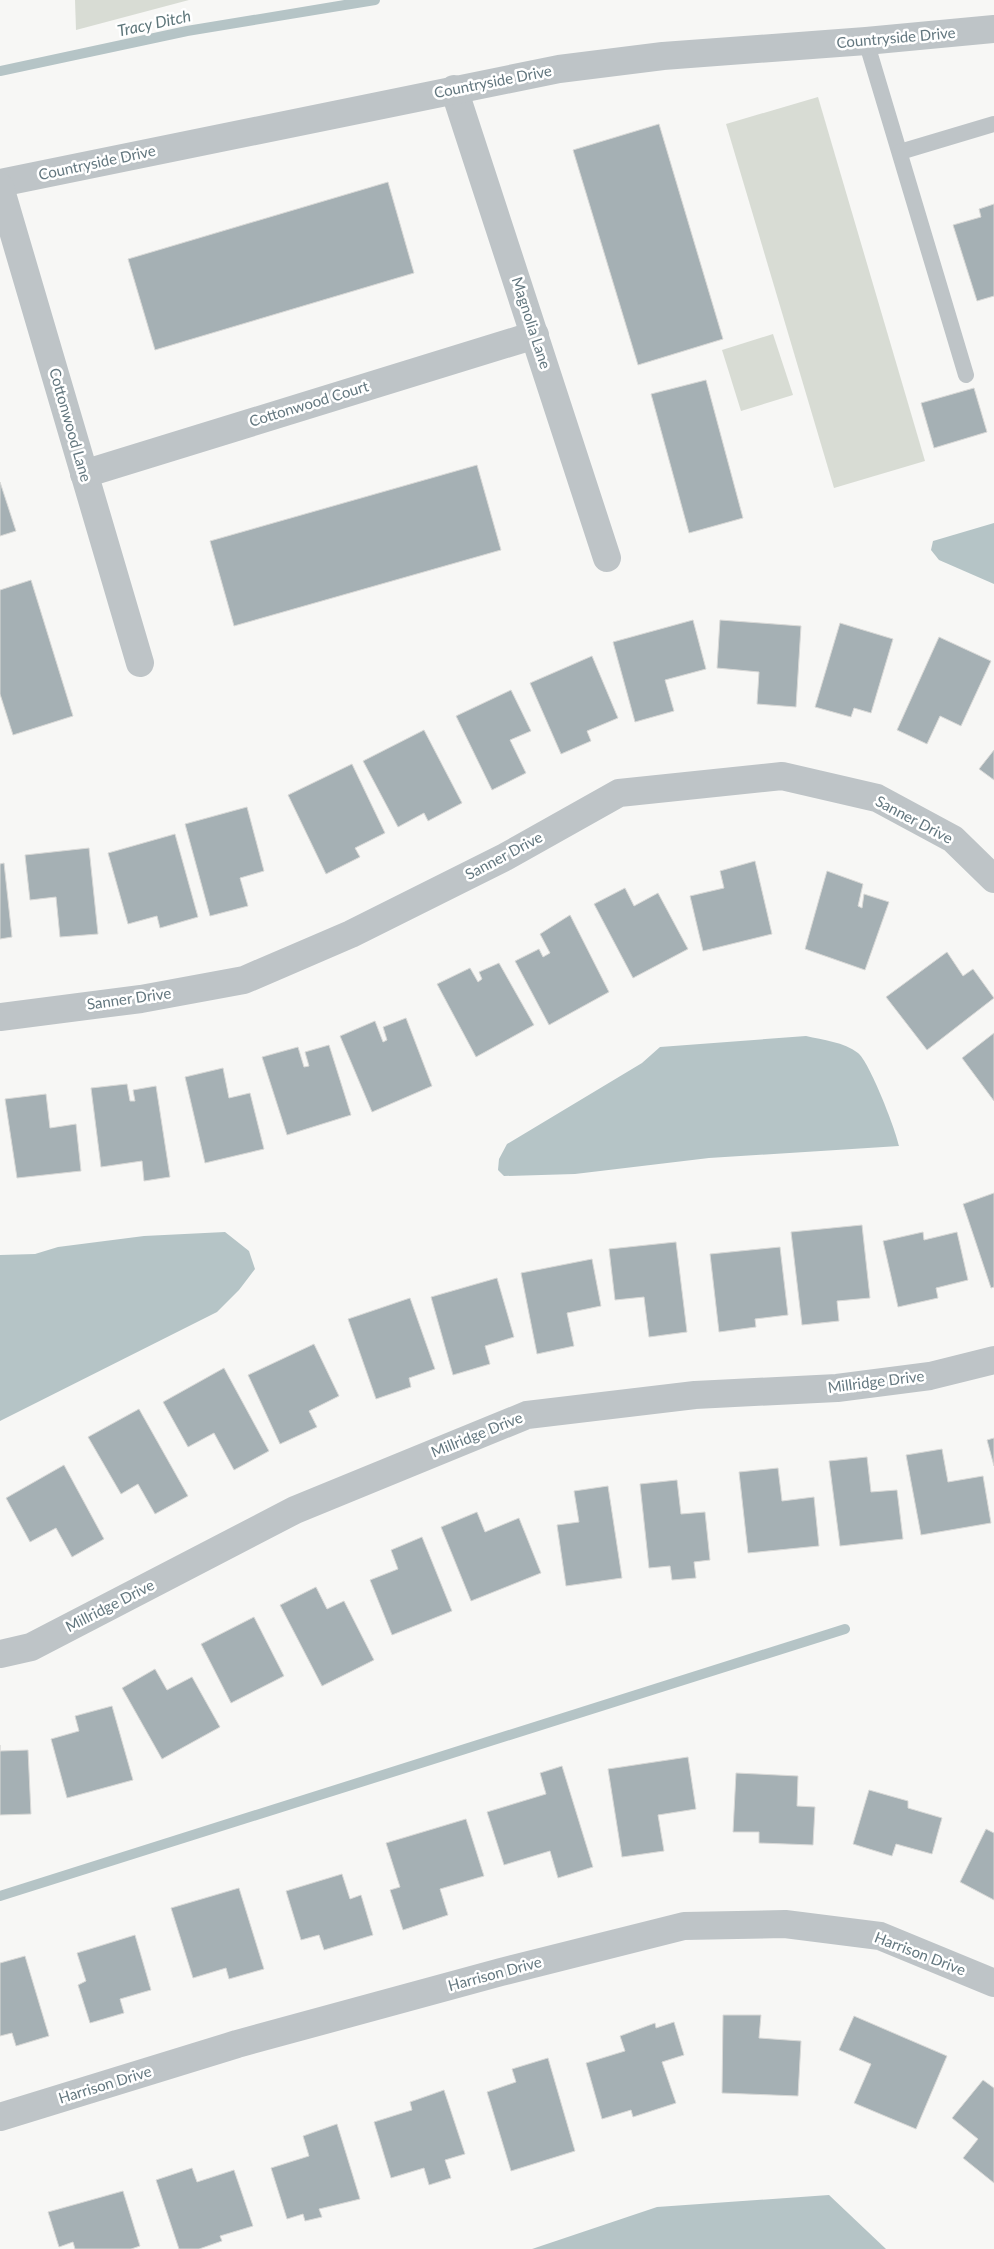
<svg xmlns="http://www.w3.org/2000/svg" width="994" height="2249" viewBox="0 0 994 2249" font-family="Lato,sans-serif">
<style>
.green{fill:#d8dcd4}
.water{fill:#b5c4c6}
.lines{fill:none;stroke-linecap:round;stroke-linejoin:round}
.stream{stroke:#b5c4c6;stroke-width:10}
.building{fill:#a5b0b4;stroke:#d9d9d7}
.service{stroke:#bec4c7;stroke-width:16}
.minor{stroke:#bec4c7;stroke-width:28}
.labels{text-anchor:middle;stroke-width:5;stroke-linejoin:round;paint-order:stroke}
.street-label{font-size:15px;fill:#63777f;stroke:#fff}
.water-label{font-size:16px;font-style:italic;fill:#5e767a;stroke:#fff}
</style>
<rect width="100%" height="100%" fill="#f7f7f5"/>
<g class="green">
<path d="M 75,0 L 189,0 L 76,30 Z"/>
<path d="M 818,97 L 925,461 L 834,488 L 726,124 Z"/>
<path d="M 773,334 L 793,395 L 741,411 L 722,350 Z"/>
</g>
<g class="water">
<path d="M 994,523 L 994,584 L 939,560 L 931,550 L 933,541 Z"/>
<path d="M 806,1036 C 823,1040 844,1042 858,1053 C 869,1061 896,1130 899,1146 L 709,1158 L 575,1174 L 504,1176 L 498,1170 L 499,1159 L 507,1144 L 642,1063 L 660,1047 Z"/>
<path d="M 225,1232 L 249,1251 L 255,1269 L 239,1290 L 217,1312 L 0,1421 L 0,1255 L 35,1254 L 58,1247 L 144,1236 Z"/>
<path d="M 829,2195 L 886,2249 L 532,2249 L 657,2207 Z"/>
</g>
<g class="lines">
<g class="stream">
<path d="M 0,71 L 187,31 L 375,0"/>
<path d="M 0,1896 L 845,1629"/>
</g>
</g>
<g class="building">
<path d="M 659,124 L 723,339 L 638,365 L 573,150 Z"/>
<path d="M 388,182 L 414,273 L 155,350 L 128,259 Z"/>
<path d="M 994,204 L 994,296 L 977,301 L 953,225 L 981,217 L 979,209 Z"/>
<path d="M 706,380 L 743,518 L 689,533 L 651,394 Z"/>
<path d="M 974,388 L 987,432 L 934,448 L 921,403 Z"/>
<path d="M 477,465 L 501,550 L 234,626 L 210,541 Z"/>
<path d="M 0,482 L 16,531 L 0,536 Z"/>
<path d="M 31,580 L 73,716 L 13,735 L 0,694 L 0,590 Z"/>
<path d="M 693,620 L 706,669 L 665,680 L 674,711 L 635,722 L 613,642 Z"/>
<path d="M 720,620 L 801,626 L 796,707 L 757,704 L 759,672 L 717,668 Z"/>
<path d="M 840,623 L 893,639 L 871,713 L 854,708 L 851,717 L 815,707 Z"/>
<path d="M 939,637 L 991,661 L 961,726 L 940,716 L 927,744 L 897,730 Z"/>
<path d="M 592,656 L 618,718 L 587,731 L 591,741 L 561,754 L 530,683 Z"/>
<path d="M 511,690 L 531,731 L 510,740 L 526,773 L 492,790 L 456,716 Z"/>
<path d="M 424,730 L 462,803 L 428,821 L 424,813 L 398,827 L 363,761 Z"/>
<path d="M 994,750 L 994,780 L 979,769 Z"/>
<path d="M 352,764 L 385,833 L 355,848 L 360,857 L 326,874 L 288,795 Z"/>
<path d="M 247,807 L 264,871 L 240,878 L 248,906 L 210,916 L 185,824 Z"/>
<path d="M 175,834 L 198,917 L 160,928 L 157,916 L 128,924 L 108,853 Z"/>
<path d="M 89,848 L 98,934 L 60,937 L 56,897 L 30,900 L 25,855 Z"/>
<path d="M 755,861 L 772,934 L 703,951 L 690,896 L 724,888 L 720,871 Z"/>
<path d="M 4,863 L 12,937 L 0,939 L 0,864 Z"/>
<path d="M 827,871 L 863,884 L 858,906 L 862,908 L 864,894 L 889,902 L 865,970 L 805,949 Z"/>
<path d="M 625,888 L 634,906 L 658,893 L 688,949 L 633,978 L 594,904 Z"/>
<path d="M 570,915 L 609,992 L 549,1025 L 515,961 L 539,949 L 543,957 L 550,953 L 540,934 Z"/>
<path d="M 947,952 L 963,976 L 973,969 L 994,998 L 927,1050 L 886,997 Z"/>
<path d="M 499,963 L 534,1025 L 476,1057 L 437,984 L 470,968 L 478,982 L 482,979 L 479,972 Z"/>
<path d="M 406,1018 L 432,1086 L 372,1112 L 340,1036 L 375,1021 L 383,1042 L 387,1040 L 383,1027 Z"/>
<path d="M 994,1033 L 994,1101 L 962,1058 Z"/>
<path d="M 329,1045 L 351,1115 L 287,1135 L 262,1057 L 298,1047 L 304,1067 L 309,1066 L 305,1052 Z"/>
<path d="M 223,1068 L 229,1098 L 250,1093 L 264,1149 L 205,1163 L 185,1077 Z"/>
<path d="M 127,1084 L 130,1101 L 135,1101 L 133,1090 L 156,1086 L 170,1177 L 144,1181 L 142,1161 L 101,1167 L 91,1088 Z"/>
<path d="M 46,1094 L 50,1128 L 76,1124 L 81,1171 L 17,1178 L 5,1099 Z"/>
<path d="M 994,1193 L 994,1287 L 991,1288 L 963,1204 Z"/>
<path d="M 862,1225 L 870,1298 L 837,1301 L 839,1321 L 802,1325 L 791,1232 Z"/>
<path d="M 923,1232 L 924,1240 L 957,1232 L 968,1280 L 936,1288 L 938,1298 L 898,1307 L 883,1241 Z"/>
<path d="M 676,1242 L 687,1332 L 649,1337 L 644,1297 L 615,1300 L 609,1249 Z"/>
<path d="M 780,1247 L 788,1315 L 755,1319 L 756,1327 L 719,1332 L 710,1254 Z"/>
<path d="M 592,1259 L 601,1306 L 567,1313 L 574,1346 L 537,1354 L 521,1273 Z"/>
<path d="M 497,1278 L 514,1337 L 485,1346 L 490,1364 L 453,1375 L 431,1297 Z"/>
<path d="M 410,1298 L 435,1369 L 409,1378 L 411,1387 L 376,1399 L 348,1319 Z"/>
<path d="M 314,1344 L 339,1396 L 309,1411 L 317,1427 L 280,1444 L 248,1375 Z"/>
<path d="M 224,1368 L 269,1451 L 234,1470 L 214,1433 L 188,1447 L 163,1402 Z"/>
<path d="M 139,1409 L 188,1496 L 155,1514 L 138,1484 L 121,1494 L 88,1437 Z"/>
<path d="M 994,1438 L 994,1466 L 987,1440 Z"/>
<path d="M 942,1449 L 948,1482 L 983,1476 L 991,1523 L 921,1535 L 906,1455 Z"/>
<path d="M 867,1457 L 871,1492 L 897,1490 L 903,1539 L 840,1546 L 829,1461 Z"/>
<path d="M 64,1465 L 104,1539 L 72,1557 L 56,1528 L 30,1542 L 6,1498 Z"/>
<path d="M 778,1468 L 782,1501 L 814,1497 L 819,1546 L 748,1553 L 739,1472 Z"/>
<path d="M 677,1480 L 681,1514 L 705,1512 L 710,1560 L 694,1562 L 696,1578 L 672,1580 L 670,1566 L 649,1568 L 640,1484 Z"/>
<path d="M 608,1486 L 622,1578 L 566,1586 L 557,1525 L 579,1522 L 574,1491 Z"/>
<path d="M 477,1512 L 485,1532 L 519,1518 L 541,1573 L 471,1601 L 441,1527 Z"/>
<path d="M 422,1537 L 452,1611 L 392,1635 L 370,1580 L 398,1569 L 391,1550 Z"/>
<path d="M 316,1587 L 327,1609 L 344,1601 L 374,1660 L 322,1686 L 280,1605 Z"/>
<path d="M 254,1617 L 284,1676 L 231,1703 L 201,1644 Z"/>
<path d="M 155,1669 L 167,1690 L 192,1677 L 220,1727 L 162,1759 L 122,1688 Z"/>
<path d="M 112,1706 L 133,1780 L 67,1798 L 51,1739 L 79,1731 L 75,1716 Z"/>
<path d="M 0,1745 L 0,1751 L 28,1750 L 31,1814 L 0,1815 Z"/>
<path d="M 688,1757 L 696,1809 L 658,1815 L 664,1851 L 622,1857 L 608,1769 Z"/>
<path d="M 562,1766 L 593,1867 L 558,1878 L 550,1851 L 504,1865 L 487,1812 L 546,1794 L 540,1773 Z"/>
<path d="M 736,1773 L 798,1776 L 797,1806 L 815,1807 L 813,1845 L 759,1843 L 759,1832 L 733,1832 Z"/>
<path d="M 869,1790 L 908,1801 L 908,1808 L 942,1818 L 932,1854 L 896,1844 L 892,1856 L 853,1844 Z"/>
<path d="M 466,1819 L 484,1876 L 440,1889 L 448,1915 L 403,1930 L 390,1890 L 400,1887 L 386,1843 Z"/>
<path d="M 986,1829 L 994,1833 L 994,1900 L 960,1882 Z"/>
<path d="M 342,1874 L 350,1899 L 361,1895 L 373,1935 L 324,1950 L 319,1935 L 301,1940 L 286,1891 Z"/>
<path d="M 239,1888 L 264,1969 L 229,1979 L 226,1968 L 193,1978 L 171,1908 Z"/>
<path d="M 135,1935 L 151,1990 L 120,1999 L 124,2013 L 90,2023 L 78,1985 L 86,1981 L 77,1953 Z"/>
<path d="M 25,1956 L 49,2036 L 16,2046 L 12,2033 L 0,2036 L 0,1963 Z"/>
<path d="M 723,2015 L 761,2015 L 759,2038 L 801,2041 L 798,2096 L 722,2093 Z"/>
<path d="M 854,2016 L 947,2056 L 916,2129 L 854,2103 L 871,2064 L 839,2050 Z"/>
<path d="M 674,2022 L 684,2055 L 662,2062 L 676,2103 L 633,2117 L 631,2110 L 602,2119 L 586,2063 L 625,2051 L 620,2036 L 655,2023 L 656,2028 Z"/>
<path d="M 548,2058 L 575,2151 L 511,2171 L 487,2092 L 516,2082 L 512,2069 Z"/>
<path d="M 983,2080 L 994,2088 L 994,2183 L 963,2158 L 978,2139 L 952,2118 Z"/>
<path d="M 444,2090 L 465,2154 L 445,2160 L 451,2178 L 429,2185 L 424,2168 L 391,2178 L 374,2122 L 412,2110 L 410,2102 Z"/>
<path d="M 337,2124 L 360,2199 L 319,2209 L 322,2217 L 305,2221 L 303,2214 L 287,2219 L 271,2168 L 309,2156 L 303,2136 Z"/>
<path d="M 192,2168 L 197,2182 L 234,2170 L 253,2226 L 220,2236 L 222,2241 L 199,2249 L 179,2249 L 156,2180 Z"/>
<path d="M 123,2191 L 140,2246 L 131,2249 L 75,2249 L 73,2242 L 59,2247 L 48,2212 Z"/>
</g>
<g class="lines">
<g class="service">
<path d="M 866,41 L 966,375"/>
<path d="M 900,152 L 994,124"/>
</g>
<g class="minor">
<path d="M 454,89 L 607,558"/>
<path d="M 0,183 L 559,69 L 663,56 L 866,41 L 994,29"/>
<path d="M 0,187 L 140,663"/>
<path d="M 84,474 L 535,335"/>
<path d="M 0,1017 L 141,999 L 244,980 L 351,934 L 505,857 L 619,793 L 782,776 L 877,798 L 953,839 L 994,879"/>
<path d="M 0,1654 L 31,1647 L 295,1510 L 527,1415 L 695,1395 L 837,1388 L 930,1376 L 994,1360"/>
<path d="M 0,2117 L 237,2044 L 501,1972 L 684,1926 L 785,1924 L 880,1936 L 994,1983"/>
</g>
</g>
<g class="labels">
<g class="street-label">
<text transform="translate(896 38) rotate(-5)" y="5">Countryside Drive</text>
<text transform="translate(493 82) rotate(-11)" y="5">Countryside Drive</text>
<text transform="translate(97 163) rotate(-12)" y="5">Countryside Drive</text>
<text transform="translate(531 323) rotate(72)" y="5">Magnolia Lane</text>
<text transform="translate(309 404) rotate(-17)" y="5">Cottonwood Court</text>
<text transform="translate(70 425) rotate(74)" y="5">Cottonwood Lane</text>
<text transform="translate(914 820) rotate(28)" y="5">Sanner Drive</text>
<text transform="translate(504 856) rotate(-28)" y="5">Sanner Drive</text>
<text transform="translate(129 999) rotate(-8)" y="5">Sanner Drive</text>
<text transform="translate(876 1382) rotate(-7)" y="5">Millridge Drive</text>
<text transform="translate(477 1435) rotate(-22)" y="5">Millridge Drive</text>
<text transform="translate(110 1606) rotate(-27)" y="5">Millridge Drive</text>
<text transform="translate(920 1954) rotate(21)" y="5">Harrison Drive</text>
<text transform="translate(495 1974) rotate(-15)" y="5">Harrison Drive</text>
<text transform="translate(105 2085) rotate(-17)" y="5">Harrison Drive</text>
</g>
<g class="water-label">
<text transform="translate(154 23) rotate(-12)" y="6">Tracy Ditch</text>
</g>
</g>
</svg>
